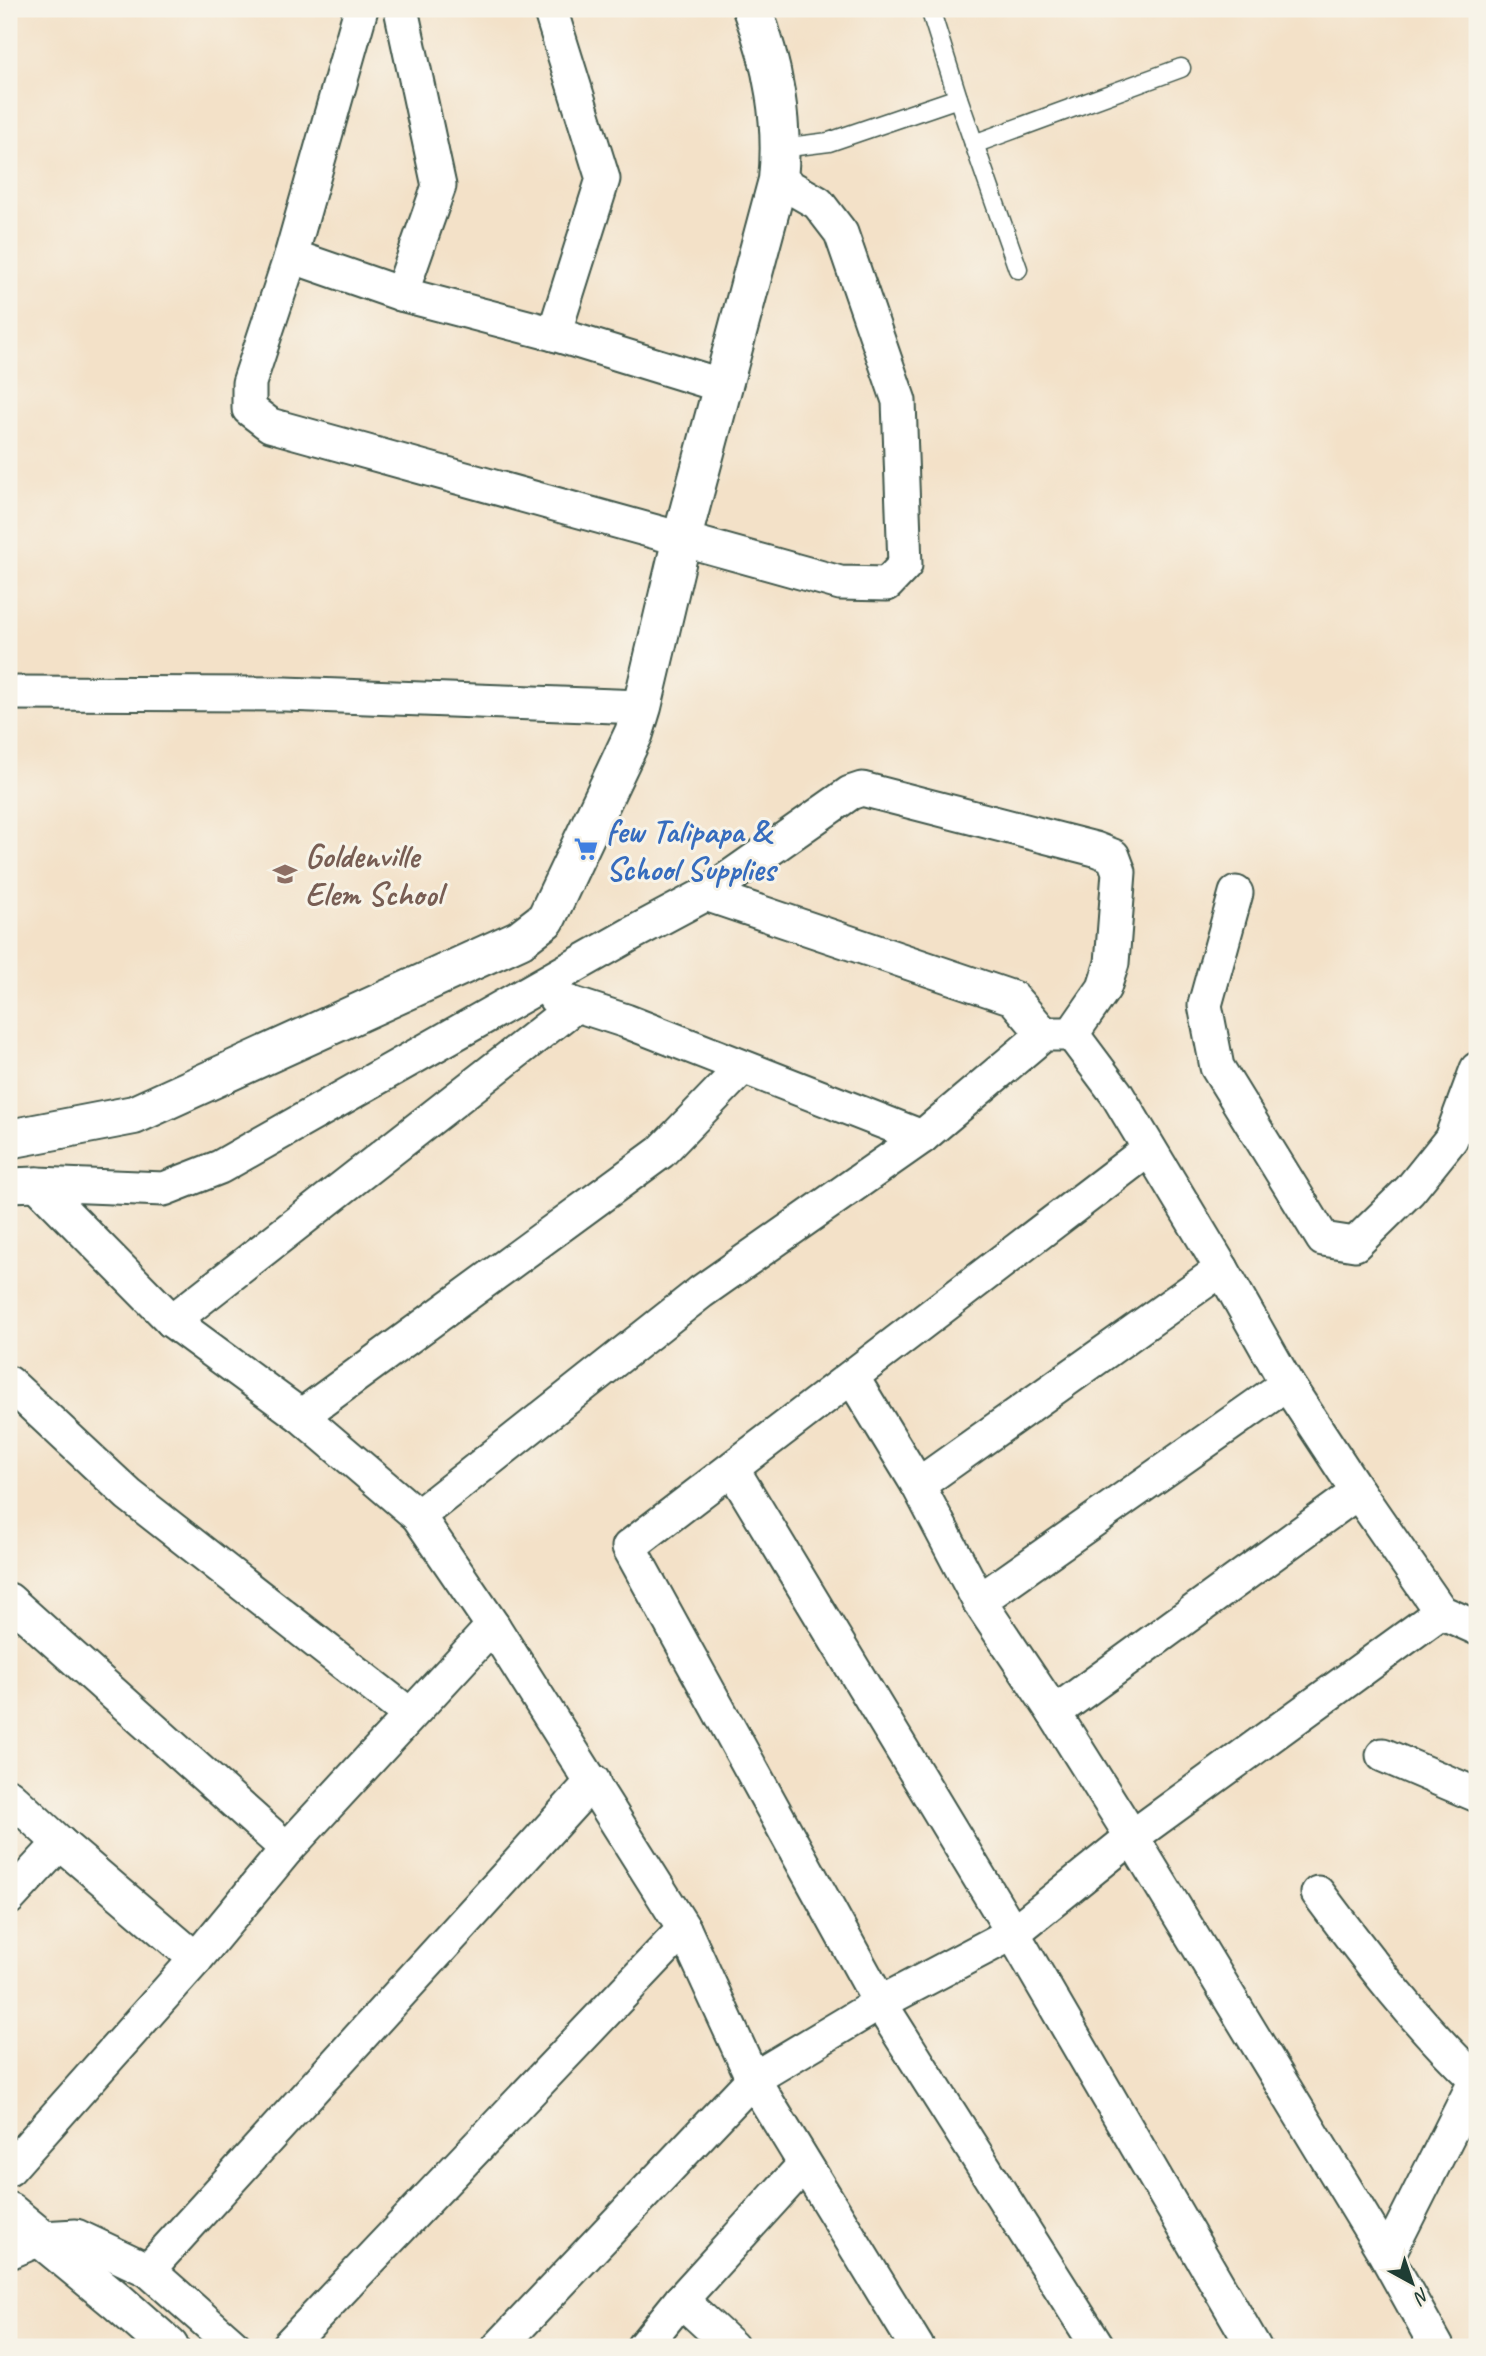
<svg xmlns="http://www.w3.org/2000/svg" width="1486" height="2356" viewBox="0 0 1486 2356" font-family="Caveat,sans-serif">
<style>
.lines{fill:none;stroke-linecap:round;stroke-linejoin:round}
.lane-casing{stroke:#3f564a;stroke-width:21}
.street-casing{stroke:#3f564a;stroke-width:37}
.secondary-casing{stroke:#3f564a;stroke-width:42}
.lane{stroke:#fff;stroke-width:18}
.street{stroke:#fff;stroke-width:33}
.secondary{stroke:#fff;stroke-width:38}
.labels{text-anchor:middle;stroke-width:6;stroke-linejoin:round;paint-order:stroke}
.shop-label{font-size:33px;font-weight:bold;fill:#366cbe;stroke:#f7f3e8;text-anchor:start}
.education-label{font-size:33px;font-weight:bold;fill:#785e54;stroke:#f7f3e8;text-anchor:start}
</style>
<rect width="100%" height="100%" fill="#f7f3e8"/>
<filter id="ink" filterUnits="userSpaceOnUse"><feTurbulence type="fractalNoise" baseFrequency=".0143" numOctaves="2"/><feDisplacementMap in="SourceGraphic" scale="14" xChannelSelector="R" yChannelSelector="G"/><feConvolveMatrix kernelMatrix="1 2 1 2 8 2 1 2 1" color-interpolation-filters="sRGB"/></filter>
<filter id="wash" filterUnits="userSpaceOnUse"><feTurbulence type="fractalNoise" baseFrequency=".00686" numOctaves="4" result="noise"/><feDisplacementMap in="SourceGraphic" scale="28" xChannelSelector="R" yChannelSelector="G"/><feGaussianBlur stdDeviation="1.57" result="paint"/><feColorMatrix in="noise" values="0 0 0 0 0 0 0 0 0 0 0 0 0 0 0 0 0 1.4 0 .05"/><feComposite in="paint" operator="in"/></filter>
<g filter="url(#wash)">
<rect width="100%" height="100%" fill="#f3e1c8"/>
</g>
<g filter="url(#ink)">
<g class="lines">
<g class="lane-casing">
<g id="lane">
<path d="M 930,9 L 958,98 L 1018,269"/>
<path d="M 974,144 L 1181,68"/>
<path d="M 781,148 L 829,142 L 958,98"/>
</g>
</g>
<g class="street-casing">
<g id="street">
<path d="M 361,9 L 291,256 L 249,383 L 249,409 L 270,425 L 840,583 L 887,584 L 905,565 L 899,401 L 841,233 L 818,203 L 778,180"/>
<path d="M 291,256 L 401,294 L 554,334 L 603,179 L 550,9"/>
<path d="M 401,294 L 439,186 L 401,9"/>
<path d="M 554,334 L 723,386"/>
<path d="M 9,693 L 285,694 L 642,707"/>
<path d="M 1236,893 L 1205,1005 L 1217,1067 L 1323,1239 L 1355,1244 L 1410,1190 L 1451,1139 L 1477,1069"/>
<path d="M 706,894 L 1013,998 L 1044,1034"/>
<path d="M 555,998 L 626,1021 L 922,1137"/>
<path d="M 1072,1034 L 1116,1093 L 1222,1269 L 1287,1384 L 1358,1492 L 1441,1612 L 1477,1628"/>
<path d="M 37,1184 L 172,1321 L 301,1416 L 418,1516 L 493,1626 L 684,1929 L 753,2079 L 917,2347"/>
<path d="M 9,1185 L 37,1184 L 164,1189 L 220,1167 L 633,933 L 706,894 L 850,793 L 862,789 L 1095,849 L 1113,856 L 1119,872 L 1112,963 L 1104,988 L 1072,1034 L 1044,1034 L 922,1137 L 701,1292 L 418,1516"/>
<path d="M 172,1321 L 575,1006"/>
<path d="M 852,1377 L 918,1485 L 979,1601 L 1054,1713 L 1132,1837 L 1387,2257 L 1437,2347"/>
<path d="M 9,1383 L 129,1495 L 410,1715"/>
<path d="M 301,1416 L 661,1152 L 742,1068"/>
<path d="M 733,1470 L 1013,1933 L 1254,2347"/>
<path d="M 918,1485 L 1222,1269"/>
<path d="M 9,1600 L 287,1849"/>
<path d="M 979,1601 L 1287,1384"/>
<path d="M 1054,1713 L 1358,1492"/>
<path d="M 1383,1755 L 1477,1795"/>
<path d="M 9,1796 L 60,1843 L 196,1959"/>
<path d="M 1318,1893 C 1368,1960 1417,2024 1477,2081"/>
<path d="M 9,1898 L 60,1843"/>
<path d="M 9,2169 L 196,1959 L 287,1849 L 493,1626"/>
<path d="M 9,2252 L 42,2238 L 76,2236 L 148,2270 L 235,2347"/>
<path d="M 1387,2257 L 1477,2078"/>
<path d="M 148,2270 L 593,1781"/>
<path d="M 681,2300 L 732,2347"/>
<path d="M 287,2347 L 684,1929"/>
<path d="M 499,2347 L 753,2079 L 880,2003 L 1013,1933 L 1132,1837 L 1441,1612"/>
<path d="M 643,2347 L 681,2300 L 804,2165"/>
<path d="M 1098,2347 L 880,2003 L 629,1547 L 1149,1149"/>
</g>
</g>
<g class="secondary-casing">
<g id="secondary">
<path d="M 9,1139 L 134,1115 L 520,939 L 546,919 L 634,733 L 642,707 L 682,538 L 778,180 C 784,123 773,62 752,9"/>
<path d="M 9,2212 L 117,2301 L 169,2347"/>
</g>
</g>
<use href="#lane" class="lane"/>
<use href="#street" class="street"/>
<use href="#secondary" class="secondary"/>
</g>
</g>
<defs>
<g id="supermarket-bare" transform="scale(1.89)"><path d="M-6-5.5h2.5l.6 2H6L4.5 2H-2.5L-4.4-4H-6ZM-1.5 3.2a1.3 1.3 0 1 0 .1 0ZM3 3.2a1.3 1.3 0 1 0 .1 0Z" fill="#3f7fe0" stroke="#f7f3e8" stroke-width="2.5" paint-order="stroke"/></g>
<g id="school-bare" transform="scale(1.89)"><path d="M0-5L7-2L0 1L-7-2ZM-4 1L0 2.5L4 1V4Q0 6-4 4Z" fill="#8d6e63" stroke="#f7f3e8" stroke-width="2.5" paint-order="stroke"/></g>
</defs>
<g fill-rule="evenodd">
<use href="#supermarket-bare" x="586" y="849"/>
<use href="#school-bare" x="285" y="874"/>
</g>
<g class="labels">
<g class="shop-label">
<text x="606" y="842">few Talipapa &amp;<tspan x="606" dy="38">School Supplies</tspan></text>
</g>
<g class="education-label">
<text x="305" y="867">Goldenville<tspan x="305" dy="38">Elem School</tspan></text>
</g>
</g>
<rect width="1486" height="2356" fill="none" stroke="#f7f3e8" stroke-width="35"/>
<g transform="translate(1412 2283) rotate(140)" stroke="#f7f3e8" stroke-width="5" paint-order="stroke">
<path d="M0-5L12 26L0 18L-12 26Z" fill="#1f3d34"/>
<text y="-10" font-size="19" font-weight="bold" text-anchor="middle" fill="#1f3d34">N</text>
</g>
</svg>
